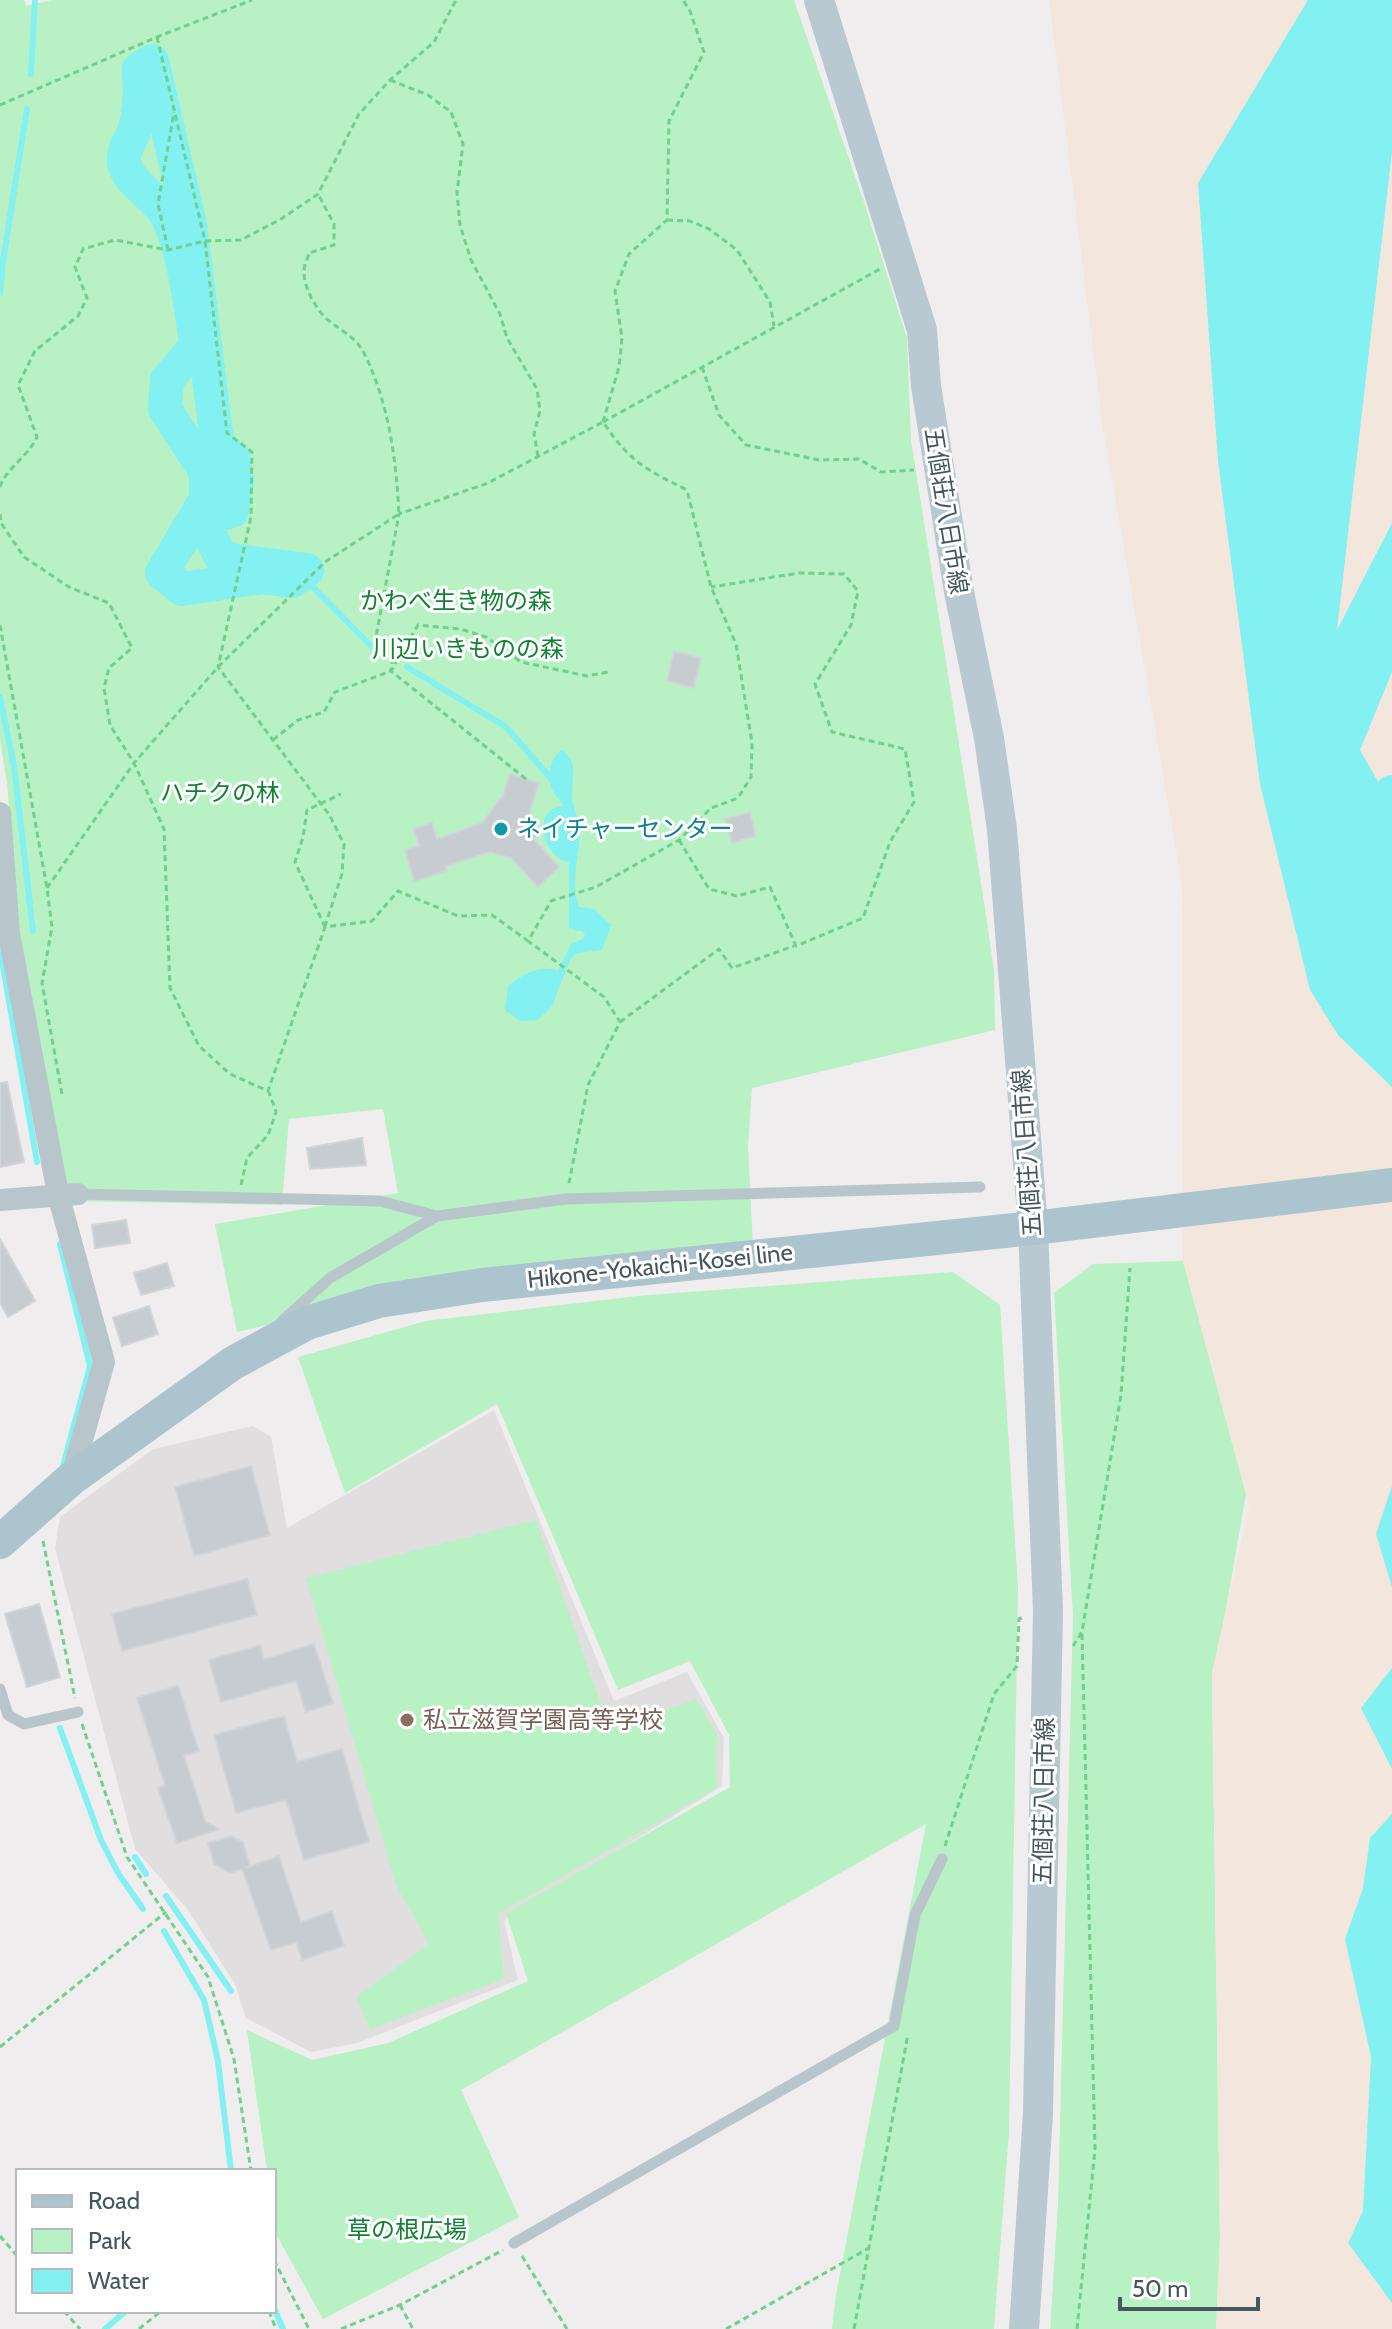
<svg xmlns="http://www.w3.org/2000/svg" width="1392" height="2329" viewBox="0 0 1392 2329" font-family="Cabin,'Noto Sans JP',sans-serif">
<style>
.education{fill:#e1dee0}
.green{fill:#b8f1c3}
.sand{fill:#f3e7dd}
.water{fill:#83f0f1}
.lines{fill:none;stroke-linecap:round;stroke-linejoin:round}
.stream{stroke:#83f0f1;stroke-width:6}
.river{stroke:#83f0f1;stroke-width:34}
.building{fill:#c7ccd1;stroke:#d1d5da;stroke-width:2}
.path{stroke:#6ed18d;stroke-width:3;stroke-dasharray:6 4;stroke-linecap:butt}
.service{stroke:#b8c6cc;stroke-width:11}
.minor{stroke:#b8c6cc;stroke-width:22}
.secondary{stroke:#b8c9d1;stroke-width:30}
.primary{stroke:#abc4ce;stroke-width:34}
.culture-dot{fill:#0f9aa8;stroke:#fff;stroke-width:3}
.education-dot{fill:#8d6e63;stroke:#fff;stroke-width:3}
.labels{text-anchor:middle;stroke-width:6;stroke-linejoin:round;paint-order:stroke}
.street-label{font-size:24px;fill:#45565c;stroke:#fff}
.park-label{font-size:24px;fill:#118233;stroke:#fff}
.culture-label{font-size:24px;fill:#0d838f;stroke:#fff;text-anchor:start}
.education-label{font-size:24px;fill:#785e54;stroke:#fff;text-anchor:start}
</style>
<rect width="100%" height="100%" fill="#f0edee"/>
<path class="education" d="M 494,1410 L 614,1701 L 687,1672 L 724,1738 L 722,1786 L 504,1921 L 518,1980 L 357,2043 L 311,2052 L 246,2018 L 235,1984 L 188,1910 L 135,1849 L 55,1548 L 60,1517 L 153,1449 L 253,1426 L 271,1437 L 287,1528 Z"/>
<g class="green">
<path d="M 0,0 L 24,0 L 26,6 L 52,0 L 794,0 L 865,205 L 907,338 L 911,440 L 984,902 L 994,971 L 995,1030 L 752,1088 L 748,1146 L 753,1246 L 412,1290 L 237,1332 L 215,1224 L 398,1193 L 383,1109 L 289,1119 L 282,1205 L 66,1201 L 24,993 L 7,783 L 0,740 Z"/>
<path d="M 1183,1261 L 1246,1494 L 1212,1689 L 1220,2239 L 1216,2329 L 1050,2329 L 1058,2205 L 1073,1616 L 1054,1293 L 1093,1264 Z"/>
<path d="M 953,1272 L 1000,1305 L 1018,1588 L 1009,2132 L 994,2329 L 832,2329 L 836,2295 L 926,1824 L 461,2090 L 519,2217 L 323,2319 L 277,2236 L 274,2171 L 267,2171 L 247,2030 L 312,2060 L 388,2043 L 528,1981 L 506,1913 L 730,1787 L 729,1735 L 690,1661 L 618,1690 L 497,1404 L 345,1493 L 298,1357 L 426,1321 L 637,1296 Z"/>
<path d="M 536,1520 L 604,1713 L 614,1728 L 697,1699 L 717,1734 L 717,1788 L 498,1914 L 504,1979 L 370,2029 L 356,1997 L 429,1944 L 396,1885 L 306,1578 Z"/>
</g>
<path class="sand" d="M 1049,0 L 1392,0 L 1392,2329 L 1216,2329 L 1220,2239 L 1212,1672 L 1249,1505 L 1183,1261 L 1182,884 L 1103,428 Z"/>
<g class="water">
<path d="M 1308,0 L 1392,0 L 1392,151 L 1337,630 L 1392,523 L 1392,672 L 1360,750 L 1392,806 L 1392,1087 L 1338,1035 L 1310,990 L 1260,784 L 1218,461 L 1198,183 Z"/>
<path d="M 562,750 C 579,762 572,778 572,796 C 572,808 580,819 580,832 C 579,856 570,883 579,907 L 594,909 L 611,925 L 602,950 L 577,953 L 570,960 L 552,1006 L 538,1020 L 520,1021 L 505,1010 L 508,986 C 522,975 540,964 558,971 L 571,944 L 583,939 L 585,934 L 582,931 L 576,931 L 569,927 L 569,862 C 543,858 530,807 564,806 C 561,800 556,797 553,791 C 546,778 550,757 562,750 Z"/>
<path d="M 1392,1486 L 1392,1587 L 1376,1534 Z"/>
<path d="M 1392,1668 L 1392,1769 L 1361,1708 Z"/>
<path d="M 1392,1814 L 1392,2303 L 1348,2243 L 1363,2211 L 1371,2057 L 1345,1939 L 1363,1888 L 1370,1838 Z"/>
</g>
<g class="lines">
<g class="stream">
<path d="M 31,74 L 35,0"/>
<path d="M 0,293 L 3,261 L 27,109"/>
<path d="M 313,587 L 373,648"/>
<path d="M 407,667 L 506,727 L 554,782"/>
<path d="M 0,697 L 14,766 L 33,931"/>
<path d="M 0,949 L 37,1162"/>
<path d="M 60,1244 L 90,1366 L 62,1470"/>
<path d="M 60,1728 L 101,1840 L 118,1873 L 143,1909"/>
<path d="M 135,1857 L 146,1874"/>
<path d="M 166,1896 L 231,1991"/>
<path d="M 164,1931 L 204,2000 L 218,2061 L 231,2171"/>
<path d="M 274,2308 L 283,2329"/>
<path d="M 105,2329 L 126,2311"/>
</g>
<g class="river">
<path d="M 152,61 L 190,225 L 218,450 L 233,456 L 237,482 L 232,511 L 211,517 L 208,532 L 222,559 L 307,570 L 292,581 L 262,577 L 182,589 L 162,573 L 206,499 L 206,472 L 165,409 L 167,380 L 197,345 C 189,304 186,256 168,218 C 158,197 132,187 125,166 C 121,151 130,143 134,131 C 141,112 140,89 139,69 Z"/>
<path d="M 1378,846 L 1392,792"/>
</g>
</g>
<g class="building">
<path d="M 674,651 L 701,658 L 694,688 L 667,681 Z"/>
<path d="M 510,774 L 539,783 L 530,810 L 537,834 L 533,838 L 559,867 L 538,887 L 511,858 L 490,852 L 446,866 L 447,871 L 414,881 L 405,850 L 419,846 L 414,829 L 432,823 L 437,839 L 482,823 L 503,795 Z"/>
<path d="M 750,812 L 756,836 L 732,843 L 725,819 Z"/>
<path d="M 7,1082 L 24,1162 L 0,1167 L 0,1083 Z"/>
<path d="M 362,1138 L 366,1165 L 310,1169 L 307,1148 Z"/>
<path d="M 126,1220 L 130,1243 L 95,1248 L 92,1225 Z"/>
<path d="M 0,1239 L 35,1301 L 8,1317 L 0,1303 Z"/>
<path d="M 167,1263 L 174,1286 L 141,1295 L 134,1273 Z"/>
<path d="M 149,1306 L 158,1334 L 122,1346 L 113,1318 Z"/>
<path d="M 251,1466 L 270,1535 L 194,1556 L 175,1487 Z"/>
<path d="M 247,1579 L 257,1615 L 122,1651 L 112,1614 Z"/>
<path d="M 39,1604 L 60,1677 L 27,1687 L 5,1614 Z"/>
<path d="M 314,1644 L 333,1703 L 306,1712 L 296,1681 L 221,1702 L 209,1660 L 260,1645 L 264,1659 Z"/>
<path d="M 178,1685 L 199,1751 L 184,1756 L 205,1821 L 219,1829 L 177,1843 L 158,1788 L 165,1785 L 137,1698 Z"/>
<path d="M 284,1716 L 297,1762 L 342,1749 L 369,1842 L 304,1860 L 286,1800 L 236,1813 L 214,1735 Z"/>
<path d="M 231,1836 L 243,1842 L 250,1866 L 245,1868 L 279,1856 L 301,1922 L 332,1911 L 344,1946 L 302,1960 L 296,1942 L 271,1950 L 242,1869 L 230,1873 L 214,1864 L 208,1843 Z"/>
</g>
<g class="lines">
<g class="path">
<path d="M 157,37 L 205,241 L 227,433 L 252,452 L 251,517 L 218,667 L 330,816 L 344,844 L 342,874 L 325,926"/>
<path d="M 390,80 L 428,95 L 451,112 L 463,144 L 457,192 L 460,225 L 471,260 L 500,314 L 507,338 L 537,389 L 540,411 L 534,434 L 538,456"/>
<path d="M 0,105 L 157,37 L 252,0"/>
<path d="M 667,220 L 690,221 L 709,229 L 737,250 L 770,302 L 774,326"/>
<path d="M 168,250 L 158,204 L 174,112"/>
<path d="M 702,367 L 719,415 L 746,445 L 819,460 L 859,459 L 881,472 L 914,470"/>
<path d="M 603,422 L 619,367 L 622,338 L 615,291 L 629,254 L 667,220 L 669,121 L 704,52 L 690,11 L 683,0"/>
<path d="M 603,422 L 880,269"/>
<path d="M 0,487 C 6,468 27,458 37,437 L 18,385 L 35,351 L 78,316 L 87,298 L 75,267 L 83,249 L 115,240 L 168,250 L 205,241 L 241,240 L 281,219 L 318,194 L 359,114 L 390,80 L 434,42 L 456,0"/>
<path d="M 0,514 L 1,523 L 24,557 L 69,587 L 109,603 L 132,648 L 109,668 L 104,688 L 110,725 L 134,763 L 164,829 L 170,988 L 199,1046 L 230,1074 L 268,1091 L 325,927 L 372,921 L 398,891 L 458,916 L 492,915 L 528,941"/>
<path d="M 0,625 L 47,888 L 52,927 L 42,983 L 62,1094"/>
<path d="M 273,740 L 298,720 L 324,712 L 335,692 L 391,671 L 418,625 L 460,629 L 486,637 L 521,662 L 587,676 L 608,672"/>
<path d="M 526,779 L 391,671 L 393,652 L 375,642 L 399,514 L 488,483 L 603,422 C 630,462 645,469 687,490 L 711,587 L 736,644 L 752,743 L 751,777 L 738,798 L 711,808 L 679,840 L 596,887 L 551,901 L 528,941 L 604,997 L 620,1022 L 588,1085 L 569,1183"/>
<path d="M 679,840 L 709,889 L 737,896 L 770,887 L 796,946 L 863,918 L 890,842 L 914,802 L 905,749 L 832,732 L 815,684 L 851,625 L 858,591 L 844,574 L 799,573 L 711,587"/>
<path d="M 47,888 L 134,763 L 218,667 L 325,562 L 399,514 C 396,458 389,404 364,353 C 356,337 341,331 328,320 C 316,310 303,286 304,271 C 304,265 308,258 309,253 L 334,245 L 334,224 L 318,194"/>
<path d="M 325,927 L 295,862 L 303,837 L 307,810 L 341,794"/>
<path d="M 620,1022 L 719,949 L 732,968 L 794,946"/>
<path d="M 241,1185 L 247,1158 L 268,1135 L 276,1112 L 269,1092"/>
<path d="M 43,1541 L 75,1698"/>
<path d="M 1073,1646 L 1082,1632 L 1121,1395 L 1130,1268"/>
<path d="M 82,1724 L 127,1857 L 208,1977 L 234,2059 L 251,2171"/>
<path d="M 945,1846 L 994,1694 L 1017,1666 L 1019,1619 L 1024,1617"/>
<path d="M 0,2047 L 166,1912"/>
<path d="M 0,2236 L 18,2257"/>
<path d="M 522,2256 L 567,2329"/>
<path d="M 274,2260 L 309,2329"/>
<path d="M 400,2305 L 413,2329"/>
<path d="M 64,2311 L 80,2329"/>
<path d="M 269,2311 L 276,2329"/>
<path d="M 139,2329 L 161,2311"/>
<path d="M 341,2329 L 400,2305 L 503,2250"/>
<path d="M 726,2329 L 869,2248"/>
<path d="M 854,2329 L 908,2034"/>
<path d="M 1077,2329 L 1095,2149 L 1082,1632"/>
</g>
<g class="service">
<path d="M 78,1194 L 380,1201 L 437,1216 L 566,1199 L 980,1187"/>
<path d="M 282,1321 L 330,1278 L 437,1216"/>
<path d="M 0,1689 L 8,1715 L 24,1724 L 78,1712"/>
<path d="M 514,2243 L 894,2026 L 915,1915 L 942,1859"/>
</g>
<g class="minor">
<path d="M 0,813 L 9,934 L 58,1194 L 104,1362 L 71,1479"/>
<path d="M 0,1200 L 78,1194"/>
</g>
<path class="secondary" d="M 819,0 L 922,330 L 926,386 L 959,592 L 989,738 L 1002,829 L 1033,1228 L 1048,1611 L 1038,2113 L 1024,2329"/>
<path class="primary" d="M 0,1542 L 71,1479 L 233,1363 L 307,1323 L 379,1301 L 482,1285 L 1033,1228 L 1392,1185"/>
</g>
<circle class="culture-dot" cx="501" cy="829" r="8"/>
<circle class="education-dot" cx="407" cy="1720" r="8"/>
<g class="labels">
<g class="street-label">
<text transform="translate(946 511) rotate(81)" y="8">五個荘八日市線</text>
<text transform="translate(1027 1153) rotate(-94)" y="8">五個荘八日市線</text>
<text transform="translate(660 1266) rotate(-6)" y="8">Hikone-Yokaichi-Kosei line</text>
<text transform="translate(1044 1801) rotate(-89)" y="8">五個荘八日市線</text>
</g>
<g class="park-label">
<text x="456" y="609">かわべ生き物の森</text>
<text x="468" y="657">川辺いきものの森</text>
<text x="220" y="801">ハチクの林</text>
<text x="407" y="2238">草の根広場</text>
</g>
<g class="culture-label">
<text x="517" y="837">ネイチャーセンター</text>
</g>
<g class="education-label">
<text x="423" y="1728">私立滋賀学園高等学校</text>
</g>
</g>
<rect x="16" y="2169" width="260" height="144" fill="#ffffff" stroke="#b5bbbe" stroke-width="2"/>
<rect x="32" y="2195" width="40" height="12" fill="#abc4ce" stroke="#b5bbbe" stroke-width="2"/>
<text x="88" y="2209" font-size="24" fill="#45565c">Road</text>
<rect x="32" y="2229" width="40" height="24" fill="#b8f1c3" stroke="#b5bbbe" stroke-width="2"/>
<text x="88" y="2249" font-size="24" fill="#45565c">Park</text>
<rect x="32" y="2269" width="40" height="24" fill="#83f0f1" stroke="#b5bbbe" stroke-width="2"/>
<text x="88" y="2289" font-size="24" fill="#45565c">Water</text>
<path d="M1120 2297v12h138v-12" fill="none" stroke="#45565c" stroke-width="4"/>
<text x="1132" y="2297" font-size="24" fill="#45565c" stroke="#ffffff" stroke-width="6" paint-order="stroke">50 m</text>
</svg>
